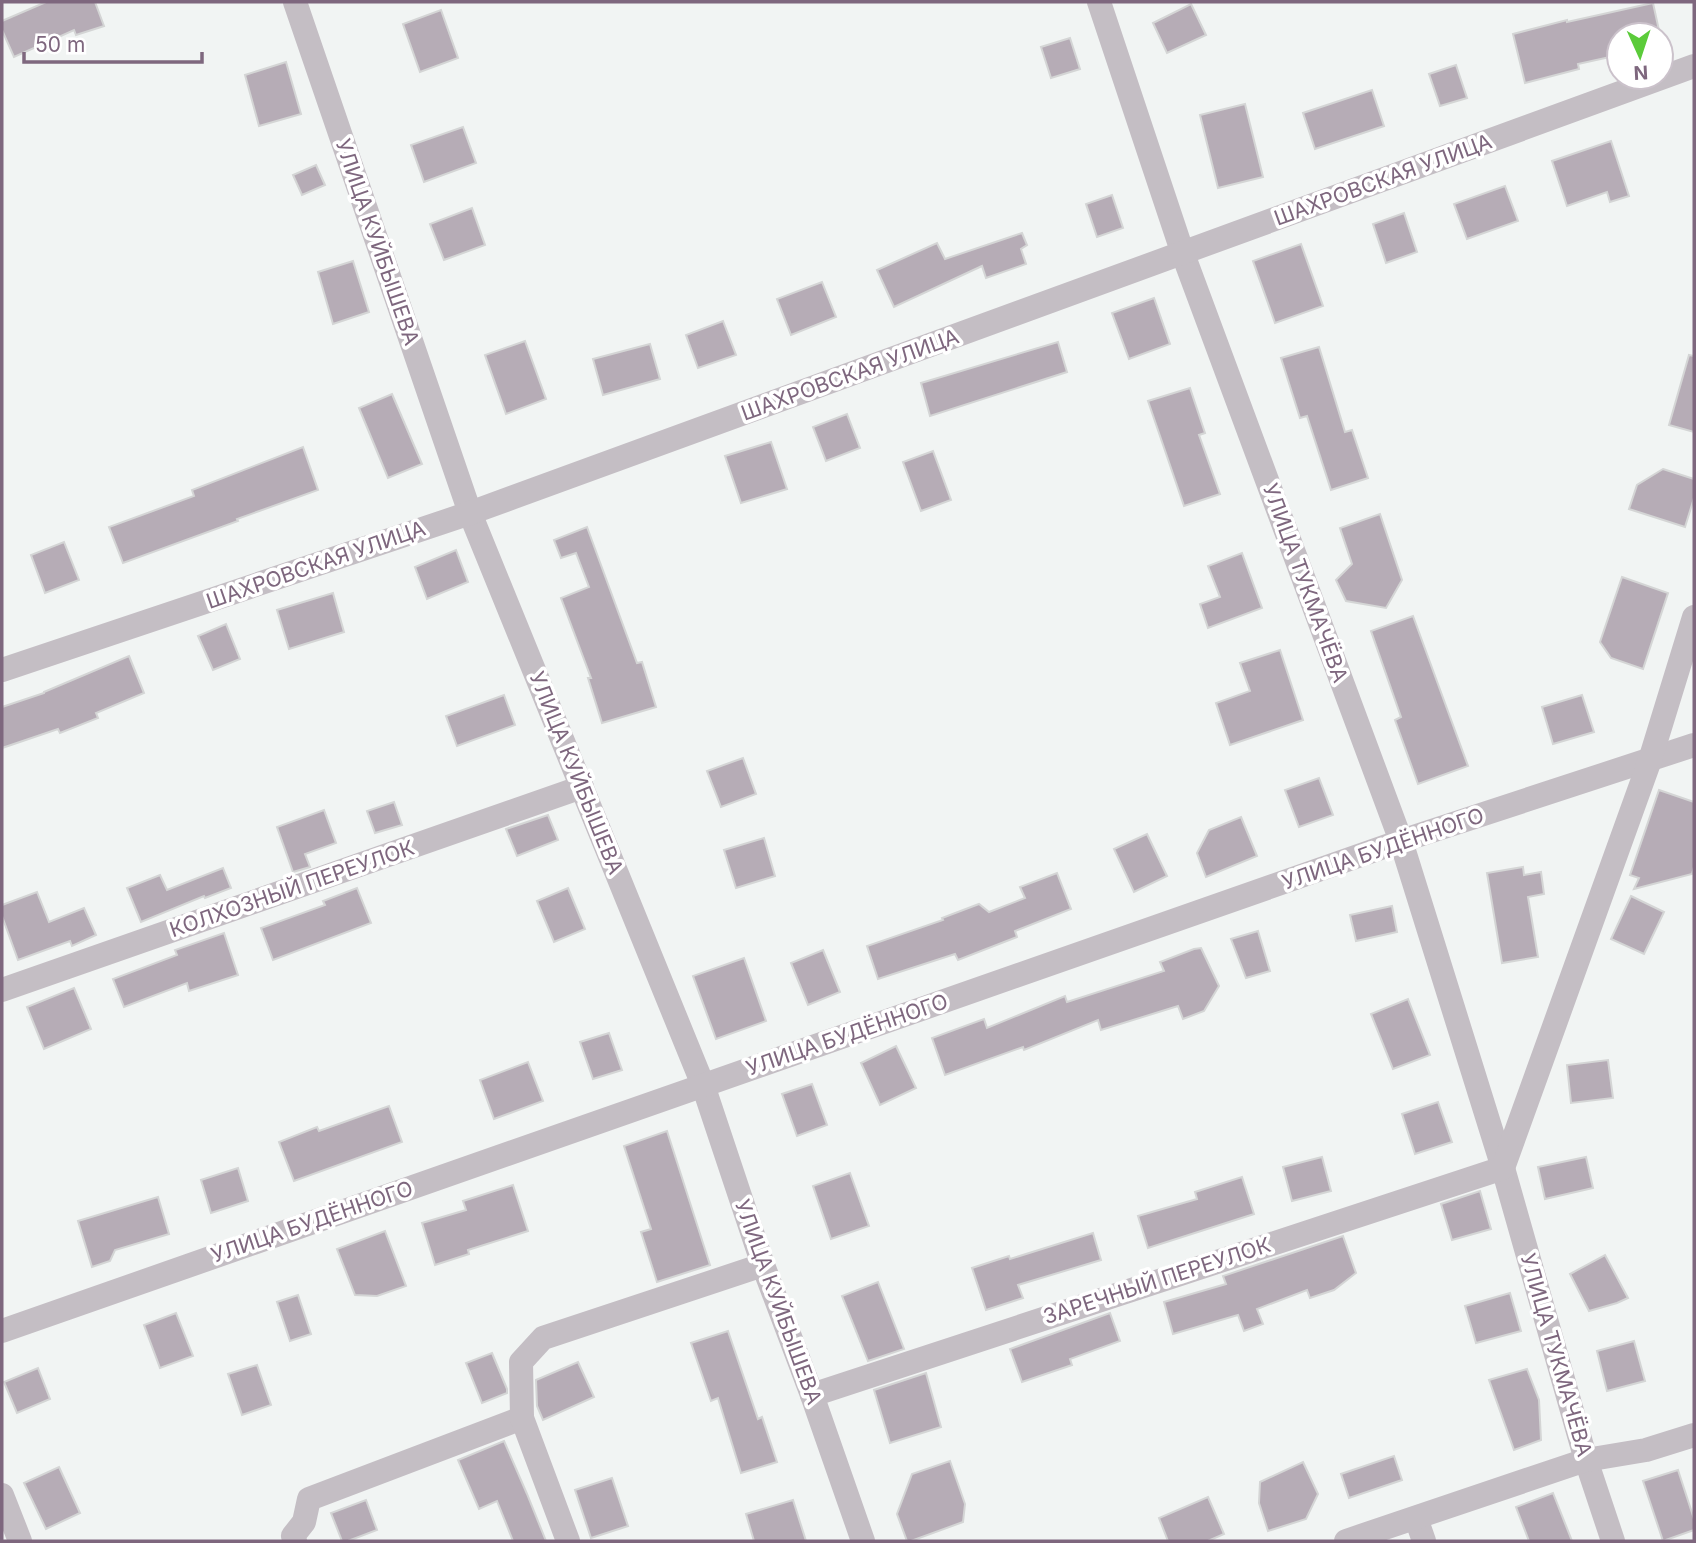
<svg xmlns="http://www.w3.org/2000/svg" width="1696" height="1543" viewBox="0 0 1696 1543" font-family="Inter,sans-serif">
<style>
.building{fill:#b6acb6;stroke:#d4d5d5;stroke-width:2}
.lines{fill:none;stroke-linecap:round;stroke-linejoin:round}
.minor{stroke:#c4bec4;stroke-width:24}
.labels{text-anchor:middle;stroke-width:7;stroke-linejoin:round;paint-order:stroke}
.street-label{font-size:21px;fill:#7e677e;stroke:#fff}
</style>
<rect width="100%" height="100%" fill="#f1f4f3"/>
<g class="building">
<path d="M 46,2 L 95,2 L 104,26 L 76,35 L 74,30 L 14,57 L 2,30 L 2,21 Z"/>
<path d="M 1653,3 L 1660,35 L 1619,35 L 1619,55 L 1578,64 L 1579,69 L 1525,83 L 1513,34 L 1567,20 L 1567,22 Z"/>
<path d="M 1191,4 L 1206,35 L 1167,53 L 1153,23 Z"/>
<path d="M 441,10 L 458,58 L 420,72 L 403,24 Z"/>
<path d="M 1070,38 L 1080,69 L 1051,78 L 1041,47 Z"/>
<path d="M 286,62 L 301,114 L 259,126 L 245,75 Z"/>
<path d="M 1456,65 L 1467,98 L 1440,106 L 1429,74 Z"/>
<path d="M 1372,90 L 1384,126 L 1315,149 L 1303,113 Z"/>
<path d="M 1245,104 L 1263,177 L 1218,188 L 1200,115 Z"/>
<path d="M 463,127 L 476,163 L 424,182 L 411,145 Z"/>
<path d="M 1611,141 L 1629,196 L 1610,202 L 1607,192 L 1567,206 L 1552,161 Z"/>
<path d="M 316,165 L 325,185 L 302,195 L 293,175 Z"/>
<path d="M 1505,186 L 1518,221 L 1467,239 L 1454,204 Z"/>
<path d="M 1112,195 L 1123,228 L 1097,237 L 1086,204 Z"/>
<path d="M 472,208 L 485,245 L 444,260 L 430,224 Z"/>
<path d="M 1404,213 L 1417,252 L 1386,263 L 1373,224 Z"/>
<path d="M 1022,233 L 1027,245 L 1021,249 L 1026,264 L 986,278 L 982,266 L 894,307 L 877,270 L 937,243 L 945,259 Z"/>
<path d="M 1301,244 L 1323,306 L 1275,323 L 1253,261 Z"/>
<path d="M 353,261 L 369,312 L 333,324 L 318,272 Z"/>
<path d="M 822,282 L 836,317 L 791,335 L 777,299 Z"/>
<path d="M 1154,298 L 1170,344 L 1129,359 L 1112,313 Z"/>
<path d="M 723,321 L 736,355 L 698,368 L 686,335 Z"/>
<path d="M 525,341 L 546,399 L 506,414 L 485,355 Z"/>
<path d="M 1058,342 L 1067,372 L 930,416 L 921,383 Z"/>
<path d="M 650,344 L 660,379 L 603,395 L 593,359 Z"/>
<path d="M 1319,347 L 1345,432 L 1352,430 L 1368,478 L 1331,490 L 1307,416 L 1300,418 L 1281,358 Z"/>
<path d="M 1689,355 L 1694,356 L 1694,432 L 1669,425 Z"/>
<path d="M 1190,388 L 1205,433 L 1199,435 L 1220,494 L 1184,506 L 1148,401 Z"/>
<path d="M 392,394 L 422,464 L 388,478 L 359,408 Z"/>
<path d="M 847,414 L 860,448 L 826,461 L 813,427 Z"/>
<path d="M 771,442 L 787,489 L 741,503 L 725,456 Z"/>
<path d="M 303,447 L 318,490 L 237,519 L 238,521 L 123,563 L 109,527 L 194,496 L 192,490 Z"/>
<path d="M 933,451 L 951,500 L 921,511 L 903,462 Z"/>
<path d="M 1663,469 L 1694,479 L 1694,498 L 1685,527 L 1629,509 L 1637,485 Z"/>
<path d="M 1380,514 L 1402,580 L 1386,608 L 1346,601 L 1336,580 L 1352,564 L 1340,528 Z"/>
<path d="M 587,527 L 637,663 L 642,662 L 656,707 L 602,723 L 588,678 L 591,678 L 561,598 L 589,587 L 576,553 L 561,558 L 554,540 Z"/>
<path d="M 64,542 L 79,580 L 45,593 L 31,555 Z"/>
<path d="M 456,550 L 468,582 L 427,599 L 415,567 Z"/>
<path d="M 1242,553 L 1262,608 L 1208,628 L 1200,604 L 1220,597 L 1208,566 Z"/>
<path d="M 1622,577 L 1668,593 L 1643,669 L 1611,658 L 1600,642 Z"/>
<path d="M 333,593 L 344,632 L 289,649 L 277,610 Z"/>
<path d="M 1413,616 L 1468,766 L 1418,784 L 1395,720 L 1401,717 L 1371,631 Z"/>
<path d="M 226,624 L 240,659 L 213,670 L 198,636 Z"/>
<path d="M 1280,650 L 1303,720 L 1230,745 L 1216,703 L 1250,691 L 1240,663 Z"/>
<path d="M 129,656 L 144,693 L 96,713 L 98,718 L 60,733 L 58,729 L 2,748 L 2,707 L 44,693 L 44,692 Z"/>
<path d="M 504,695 L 515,725 L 457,746 L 446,716 Z"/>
<path d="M 1582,695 L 1594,732 L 1553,744 L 1542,707 Z"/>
<path d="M 743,758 L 756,794 L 721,807 L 707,771 Z"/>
<path d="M 1319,778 L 1333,815 L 1299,827 L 1285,790 Z"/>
<path d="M 1659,790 L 1694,802 L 1694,867 L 1692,874 L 1634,889 L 1639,878 L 1630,875 Z"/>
<path d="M 394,802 L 402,825 L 375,833 L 367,811 Z"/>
<path d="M 324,810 L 336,843 L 305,854 L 310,867 L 293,872 L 277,827 Z"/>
<path d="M 548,815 L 558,840 L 517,856 L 506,829 Z"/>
<path d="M 1241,817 L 1257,856 L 1206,877 L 1197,853 L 1209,830 Z"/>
<path d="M 1147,834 L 1167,876 L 1134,892 L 1114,849 Z"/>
<path d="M 764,838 L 775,876 L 736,888 L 724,850 Z"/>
<path d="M 1523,867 L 1524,875 L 1541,872 L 1544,894 L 1528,897 L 1538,957 L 1502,963 L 1487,873 Z"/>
<path d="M 223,868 L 231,888 L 205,898 L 204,896 L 141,922 L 127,888 L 160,875 L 167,890 Z"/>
<path d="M 1057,873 L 1071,909 L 1015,931 L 1017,937 L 958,960 L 955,954 L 878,979 L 867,946 L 943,920 L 942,918 L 979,904 L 989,912 L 1025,898 L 1020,887 Z"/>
<path d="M 357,888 L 371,923 L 273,960 L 261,928 L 325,905 L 323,901 Z"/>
<path d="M 568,888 L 585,929 L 554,942 L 537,901 Z"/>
<path d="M 37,892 L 49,922 L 84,908 L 96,935 L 72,946 L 70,941 L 18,960 L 2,916 L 2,905 Z"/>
<path d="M 1631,896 L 1664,912 L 1644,954 L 1611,939 Z"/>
<path d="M 1392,906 L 1397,932 L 1356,941 L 1350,915 Z"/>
<path d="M 1258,931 L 1270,971 L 1246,978 L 1231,939 Z"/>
<path d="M 224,933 L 238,975 L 189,991 L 187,983 L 124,1007 L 113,979 L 177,955 L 175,950 Z"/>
<path d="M 1201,948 L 1219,986 L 1204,1011 L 1183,1019 L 1178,1006 L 1101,1030 L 1098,1020 L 1024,1050 L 1023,1047 L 945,1075 L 932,1038 L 984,1019 L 987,1028 L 1065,996 L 1067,1002 L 1164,971 L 1160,962 L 1194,949 Z"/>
<path d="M 823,950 L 840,992 L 808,1005 L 791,963 Z"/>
<path d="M 744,958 L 766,1021 L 716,1039 L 693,976 Z"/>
<path d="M 74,988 L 91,1029 L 44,1049 L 27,1007 Z"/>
<path d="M 1408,999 L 1430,1055 L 1393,1069 L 1371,1014 Z"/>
<path d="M 609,1033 L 622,1070 L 593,1079 L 580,1042 Z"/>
<path d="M 896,1046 L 916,1088 L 880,1105 L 861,1063 Z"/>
<path d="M 1608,1060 L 1613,1098 L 1571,1103 L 1567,1065 Z"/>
<path d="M 528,1062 L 543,1101 L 494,1119 L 480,1080 Z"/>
<path d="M 812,1084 L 827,1125 L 797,1136 L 782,1094 Z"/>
<path d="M 1438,1102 L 1452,1142 L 1415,1154 L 1402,1114 Z"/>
<path d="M 389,1106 L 402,1142 L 294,1181 L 279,1142 L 317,1127 L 319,1131 Z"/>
<path d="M 667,1131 L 710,1265 L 657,1282 L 641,1232 L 651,1229 L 624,1146 Z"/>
<path d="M 1322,1157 L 1331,1191 L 1292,1201 L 1283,1167 Z"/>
<path d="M 1586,1157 L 1593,1188 L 1545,1199 L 1538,1167 Z"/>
<path d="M 238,1168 L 248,1201 L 211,1213 L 201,1180 Z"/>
<path d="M 850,1173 L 869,1226 L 831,1239 L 813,1186 Z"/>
<path d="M 1242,1177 L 1254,1214 L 1148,1248 L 1138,1216 L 1197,1199 L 1195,1192 Z"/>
<path d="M 513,1185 L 528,1231 L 468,1250 L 469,1254 L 435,1265 L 422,1223 L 466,1210 L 463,1201 Z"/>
<path d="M 1480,1191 L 1491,1229 L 1452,1240 L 1441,1204 Z"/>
<path d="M 158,1197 L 169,1234 L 115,1250 L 110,1261 L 92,1267 L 78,1221 Z"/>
<path d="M 385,1231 L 406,1286 L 377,1296 L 355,1295 L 337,1249 Z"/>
<path d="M 1093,1233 L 1101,1260 L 1018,1285 L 1023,1298 L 986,1310 L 972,1268 L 1009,1256 L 1010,1259 Z"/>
<path d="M 1343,1236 L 1356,1273 L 1334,1290 L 1310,1298 L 1307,1290 L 1257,1309 L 1263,1324 L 1244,1331 L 1238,1315 L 1173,1334 L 1164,1302 L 1226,1284 L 1223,1276 Z"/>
<path d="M 1605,1255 L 1628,1298 L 1617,1303 L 1589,1311 L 1570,1274 Z"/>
<path d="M 878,1282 L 904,1349 L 868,1361 L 842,1296 Z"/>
<path d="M 1510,1293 L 1521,1331 L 1476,1343 L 1465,1306 Z"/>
<path d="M 298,1295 L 311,1334 L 290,1341 L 277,1302 Z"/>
<path d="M 176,1313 L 193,1356 L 160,1368 L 144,1325 Z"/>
<path d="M 1110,1313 L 1120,1341 L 1070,1359 L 1072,1365 L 1022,1382 L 1010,1349 Z"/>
<path d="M 728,1331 L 758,1419 L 762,1417 L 777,1462 L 741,1473 L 718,1398 L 711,1401 L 691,1343 Z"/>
<path d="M 1634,1341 L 1645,1381 L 1607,1391 L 1597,1351 Z"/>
<path d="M 492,1353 L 507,1389 L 507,1393 L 482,1403 L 466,1363 Z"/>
<path d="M 578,1362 L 594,1397 L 543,1420 L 537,1406 L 536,1380 Z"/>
<path d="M 257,1365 L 271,1405 L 242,1415 L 228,1374 Z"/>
<path d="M 38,1368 L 50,1399 L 17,1413 L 4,1382 Z"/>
<path d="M 1527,1369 L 1539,1400 L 1541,1440 L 1514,1450 L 1489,1380 Z"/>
<path d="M 926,1373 L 941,1427 L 890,1443 L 874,1390 Z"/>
<path d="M 504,1441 L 527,1494 L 546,1541 L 513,1541 L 497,1501 L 479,1509 L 458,1460 Z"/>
<path d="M 1394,1456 L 1402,1480 L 1349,1498 L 1341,1474 Z"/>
<path d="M 950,1461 L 965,1504 L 963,1522 L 911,1541 L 907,1541 L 897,1514 L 912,1474 Z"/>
<path d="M 1303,1462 L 1318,1494 L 1306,1519 L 1268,1531 L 1259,1503 L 1260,1482 Z"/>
<path d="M 59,1467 L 80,1513 L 46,1529 L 24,1483 Z"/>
<path d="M 1678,1470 L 1694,1519 L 1694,1530 L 1663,1541 L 1643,1481 Z"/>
<path d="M 612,1478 L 628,1526 L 591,1538 L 575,1490 Z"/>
<path d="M 1553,1493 L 1572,1541 L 1529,1541 L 1516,1507 Z"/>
<path d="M 1208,1497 L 1224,1534 L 1208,1541 L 1168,1541 L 1159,1518 Z"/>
<path d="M 366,1500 L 377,1530 L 348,1541 L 342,1541 L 331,1513 Z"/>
<path d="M 793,1500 L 806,1541 L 754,1541 L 746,1514 Z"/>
</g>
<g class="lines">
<g class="minor">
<path d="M 295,2 L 470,513 L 703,1085 L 763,1265 L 812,1395 L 863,1541"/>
<path d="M 1099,2 L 1183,254 L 1401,841 L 1503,1168 L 1586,1460 L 1613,1541"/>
<path d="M 2,670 L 470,513 L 1694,66"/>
<path d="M 2,990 L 582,787"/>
<path d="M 2,1331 L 1401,841 L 1694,745"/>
<path d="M 812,1395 L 1503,1168 L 1650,760 L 1694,617"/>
<path d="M 2,1495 L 20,1541"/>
<path d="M 1416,1518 L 1424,1541"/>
<path d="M 295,1541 L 293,1536 L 304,1522 L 309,1499 L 522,1418"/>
<path d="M 568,1541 L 522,1418 L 521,1362 L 543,1338 L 763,1265"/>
<path d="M 1346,1541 L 1586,1460 L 1646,1450 L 1694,1435"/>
</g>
</g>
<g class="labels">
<g class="street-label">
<text transform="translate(1383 180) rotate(-20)" y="7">ШАХРОВСКАЯ УЛИЦА</text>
<text transform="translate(377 242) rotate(71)" y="7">УЛИЦА КУЙБЫШЕВА</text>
<text transform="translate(850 375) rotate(-20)" y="7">ШАХРОВСКАЯ УЛИЦА</text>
<text transform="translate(316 565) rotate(-19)" y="7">ШАХРОВСКАЯ УЛИЦА</text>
<text transform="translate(1305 583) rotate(70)" y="7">УЛИЦА ТУКМАЧЁВА</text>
<text transform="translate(576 773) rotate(68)" y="7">УЛИЦА КУЙБЫШЕВА</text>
<text transform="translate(1383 849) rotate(-19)" y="7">УЛИЦА БУДЁННОГО</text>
<text transform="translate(292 889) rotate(-19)" y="7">КОЛХОЗНЫЙ ПЕРЕУЛОК</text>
<text transform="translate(847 1035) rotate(-19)" y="7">УЛИЦА БУДЁННОГО</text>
<text transform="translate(312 1222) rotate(-19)" y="7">УЛИЦА БУДЁННОГО</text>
<text transform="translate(1157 1281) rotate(-18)" y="7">ЗАРЕЧНЫЙ ПЕРЕУЛОК</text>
<text transform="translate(778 1302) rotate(70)" y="7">УЛИЦА КУЙБЫШЕВА</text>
<text transform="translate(1556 1355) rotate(74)" y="7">УЛИЦА ТУКМАЧЁВА</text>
</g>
</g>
<rect width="1696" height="1543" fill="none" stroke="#7e677e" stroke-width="7"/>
<g transform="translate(1640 56) rotate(177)"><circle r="33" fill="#ffffff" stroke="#cbc2cb" stroke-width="2"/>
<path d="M0-5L12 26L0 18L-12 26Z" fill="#5bcb3a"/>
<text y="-10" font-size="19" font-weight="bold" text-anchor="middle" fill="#7e677e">N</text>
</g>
<path d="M24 52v10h178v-10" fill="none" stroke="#7e677e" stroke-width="3.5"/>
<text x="35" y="52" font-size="21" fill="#7e677e" stroke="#ffffff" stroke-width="5" paint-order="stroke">50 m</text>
</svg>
